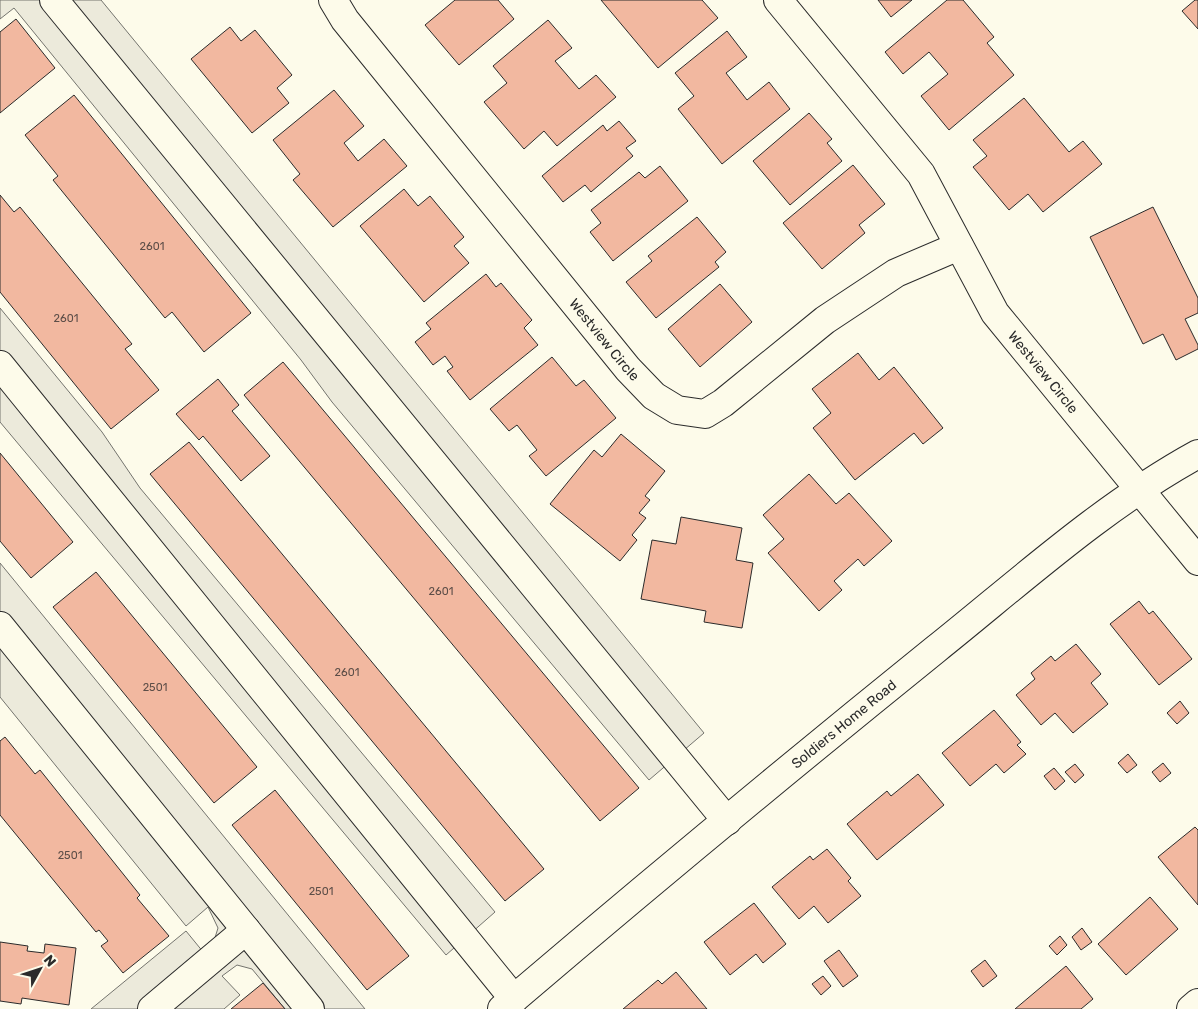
<svg xmlns="http://www.w3.org/2000/svg" width="1198" height="1009" viewBox="0 0 1198 1009" font-family="Rubik,sans-serif">
<style>
.parking{fill:#eceadb;stroke:#74746e}
.building{fill:#f2b8a0;stroke:#2b2b2b}
.lines{fill:none;stroke-linecap:round;stroke-linejoin:round}
.minor-casing{stroke:#2b2b2b;stroke-width:30}
.minor{stroke:#fdfbea;stroke-width:28}
.labels{text-anchor:middle;stroke-width:4;stroke-linejoin:round;paint-order:stroke}
.number-label{font-size:11px;fill:#5d4e48}
.street-label{font-size:14px;fill:#2b2b2b;stroke:#fdfbea}
</style>
<rect width="100%" height="100%" fill="#fdfbea"/>
<g class="parking">
<path d="M 0,0 L 101,0 L 704,733 L 649,780 L 332,402 L 301,360 L 14,8 L 0,19 Z"/>
<path d="M 0,308 L 102,432 L 140,488 L 495,912 L 446,955 L 0,422 Z"/>
<path d="M 0,563 L 365,1009 L 285,1009 L 252,969 L 237,965 L 222,976 L 240,995 L 224,1009 L 91,1009 L 186,931 L 204,953 L 213,944 L 218,928 L 208,907 L 186,926 L 0,697 Z"/>
</g>
<g class="building">
<path d="M 455,0 L 498,0 L 514,19 L 459,65 L 425,25 Z"/>
<path d="M 601,0 L 702,0 L 718,18 L 658,68 Z"/>
<path d="M 878,0 L 912,0 L 891,17 Z"/>
<path d="M 947,0 L 963,0 L 994,37 L 987,43 L 1014,75 L 949,130 L 921,96 L 948,74 L 929,52 L 903,74 L 885,52 Z"/>
<path d="M 1195,0 L 1198,0 L 1198,29 L 1182,11 Z"/>
<path d="M 16,19 L 55,68 L 0,113 L 0,32 Z"/>
<path d="M 548,20 L 572,48 L 555,61 L 579,89 L 596,75 L 616,97 L 557,146 L 544,131 L 524,149 L 484,102 L 507,83 L 493,66 Z"/>
<path d="M 230,27 L 241,41 L 255,30 L 292,75 L 277,88 L 289,103 L 252,133 L 191,59 Z"/>
<path d="M 727,31 L 747,57 L 726,73 L 747,100 L 769,82 L 790,109 L 722,164 L 678,109 L 694,96 L 675,73 Z"/>
<path d="M 334,90 L 364,126 L 344,143 L 358,161 L 384,139 L 407,166 L 333,227 L 293,180 L 300,174 L 273,140 Z"/>
<path d="M 74,95 L 251,313 L 204,352 L 172,312 L 165,318 L 53,180 L 58,176 L 25,135 Z"/>
<path d="M 1024,98 L 1069,152 L 1083,141 L 1102,164 L 1043,212 L 1028,194 L 1009,210 L 973,167 L 987,156 L 973,140 Z"/>
<path d="M 809,113 L 832,139 L 827,143 L 842,161 L 790,205 L 753,161 Z"/>
<path d="M 619,121 L 636,141 L 626,148 L 633,156 L 591,192 L 585,185 L 563,202 L 542,176 L 603,125 L 607,131 Z"/>
<path d="M 853,165 L 885,204 L 859,225 L 865,233 L 822,269 L 783,223 Z"/>
<path d="M 660,166 L 688,201 L 613,261 L 590,232 L 601,223 L 591,210 L 639,172 L 645,178 Z"/>
<path d="M 404,189 L 418,206 L 430,196 L 464,237 L 454,246 L 469,263 L 424,302 L 360,226 Z"/>
<path d="M 0,195 L 14,212 L 20,207 L 132,344 L 125,349 L 159,390 L 111,429 L 0,292 Z"/>
<path d="M 1153,207 L 1198,298 L 1198,313 L 1185,319 L 1198,345 L 1198,349 L 1176,360 L 1163,334 L 1143,344 L 1090,237 Z"/>
<path d="M 697,217 L 726,252 L 715,262 L 719,267 L 656,318 L 626,282 L 652,261 L 648,256 Z"/>
<path d="M 486,274 L 496,287 L 501,283 L 532,320 L 524,328 L 538,345 L 470,400 L 447,371 L 453,367 L 445,356 L 433,365 L 415,342 L 431,329 L 426,323 Z"/>
<path d="M 720,284 L 752,322 L 700,367 L 668,329 Z"/>
<path d="M 858,353 L 879,380 L 894,367 L 943,428 L 923,444 L 914,433 L 855,480 L 813,428 L 831,413 L 812,389 Z"/>
<path d="M 552,357 L 576,386 L 584,380 L 616,418 L 546,476 L 529,456 L 537,450 L 517,425 L 509,431 L 490,409 Z"/>
<path d="M 283,362 L 639,788 L 600,821 L 244,395 Z"/>
<path d="M 218,379 L 239,405 L 232,411 L 270,456 L 241,481 L 203,436 L 199,440 L 176,414 Z"/>
<path d="M 621,434 L 665,471 L 645,496 L 650,500 L 639,513 L 646,518 L 632,535 L 637,540 L 620,561 L 550,504 L 594,450 L 602,457 Z"/>
<path d="M 189,442 L 544,869 L 505,901 L 150,474 Z"/>
<path d="M 0,453 L 73,542 L 31,578 L 0,541 Z"/>
<path d="M 809,474 L 836,504 L 849,493 L 892,541 L 864,566 L 858,559 L 834,581 L 842,590 L 819,611 L 768,553 L 784,539 L 763,515 Z"/>
<path d="M 681,517 L 742,528 L 736,560 L 753,563 L 742,628 L 704,622 L 706,611 L 641,599 L 652,540 L 676,544 Z"/>
<path d="M 96,572 L 257,767 L 214,803 L 53,607 Z"/>
<path d="M 1139,601 L 1149,614 L 1153,611 L 1192,659 L 1159,685 L 1110,624 Z"/>
<path d="M 1076,644 L 1101,674 L 1091,683 L 1108,704 L 1073,733 L 1055,713 L 1041,725 L 1016,695 L 1035,679 L 1031,673 L 1051,656 L 1055,661 Z"/>
<path d="M 1180,701 L 1189,713 L 1177,724 L 1167,713 Z"/>
<path d="M 994,710 L 1021,742 L 1017,745 L 1026,754 L 1004,773 L 996,764 L 970,786 L 942,753 Z"/>
<path d="M 5,737 L 35,774 L 40,770 L 140,895 L 137,898 L 169,936 L 123,973 L 101,946 L 108,941 L 99,930 L 96,932 L 0,815 L 0,741 Z"/>
<path d="M 1128,754 L 1137,765 L 1127,773 L 1118,763 Z"/>
<path d="M 1163,763 L 1171,773 L 1160,782 L 1152,772 Z"/>
<path d="M 1075,764 L 1084,775 L 1075,783 L 1065,772 Z"/>
<path d="M 1054,768 L 1065,781 L 1055,790 L 1044,776 Z"/>
<path d="M 918,774 L 944,805 L 877,860 L 847,824 L 887,791 L 891,796 Z"/>
<path d="M 275,790 L 409,956 L 367,990 L 232,825 Z"/>
<path d="M 1195,827 L 1198,830 L 1198,905 L 1158,857 Z"/>
<path d="M 827,849 L 851,878 L 848,881 L 861,896 L 828,923 L 814,906 L 799,919 L 772,887 L 810,856 L 813,860 Z"/>
<path d="M 1150,897 L 1178,929 L 1126,975 L 1098,944 Z"/>
<path d="M 754,903 L 786,944 L 763,963 L 756,954 L 730,975 L 704,942 Z"/>
<path d="M 1082,928 L 1092,942 L 1081,950 L 1072,937 Z"/>
<path d="M 1060,936 L 1067,945 L 1057,955 L 1049,946 Z"/>
<path d="M 0,942 L 28,946 L 27,951 L 44,953 L 45,944 L 76,948 L 69,1005 L 22,998 L 21,1004 L 0,1001 Z"/>
<path d="M 839,950 L 858,976 L 843,987 L 824,961 Z"/>
<path d="M 985,960 L 997,976 L 983,987 L 971,971 Z"/>
<path d="M 1066,966 L 1093,999 L 1081,1009 L 1015,1009 Z"/>
<path d="M 676,972 L 707,1009 L 623,1009 L 658,980 L 662,984 Z"/>
<path d="M 823,976 L 831,986 L 821,995 L 812,984 Z"/>
<path d="M 263,983 L 285,1009 L 231,1009 Z"/>
</g>
<g class="lines">
<g class="minor-casing">
<g id="minor">
<path d="M 54,0 L 727,821"/>
<path id="s1" d="M 333,0 L 345,20 L 628,369 L 654,396 L 677,410 L 705,414 L 723,403 L 825,320 L 896,273 L 959,246"/>
<path id="s2" d="M 778,0 L 921,174 L 995,313 L 1198,561"/>
<path d="M 0,365 L 514,999"/>
<path d="M 0,626 L 310,1009"/>
<path d="M 152,1009 L 246,930"/>
<path id="s3" d="M 502,1009 C 645,887 790,767 936,649 C 1021,581 1103,506 1198,454"/>
<path d="M 1191,1009 L 1198,1003"/>
</g>
</g>
<use href="#minor" class="minor"/>
</g>
<g class="labels">
<g class="number-label">
<text x="152" y="250">2601</text>
<text x="66" y="322">2601</text>
<text x="441" y="595">2601</text>
<text x="347" y="676">2601</text>
<text x="155" y="691">2501</text>
<text x="70" y="859">2501</text>
<text x="321" y="895">2501</text>
</g>
<g class="street-label">
<text dy="5" stroke="none"><textPath href="#s1" startOffset="435">Westview Circle</textPath></text>
<text dy="5" stroke="none"><textPath href="#s2" startOffset="459">Westview Circle</textPath></text>
<text dy="5" stroke="none"><textPath href="#s3" startOffset="445">Soldiers Home Road</textPath></text>
</g>
</g>
<g transform="translate(40 969) rotate(50)" stroke="#fdfbea" stroke-width="4" paint-order="stroke">
<path d="M0-4L9 19L0 12L-9 19Z" fill="#2b2b2b"/>
<text y="-8" font-size="14" font-weight="bold" text-anchor="middle" fill="#2b2b2b">N</text>
</g>
</svg>
